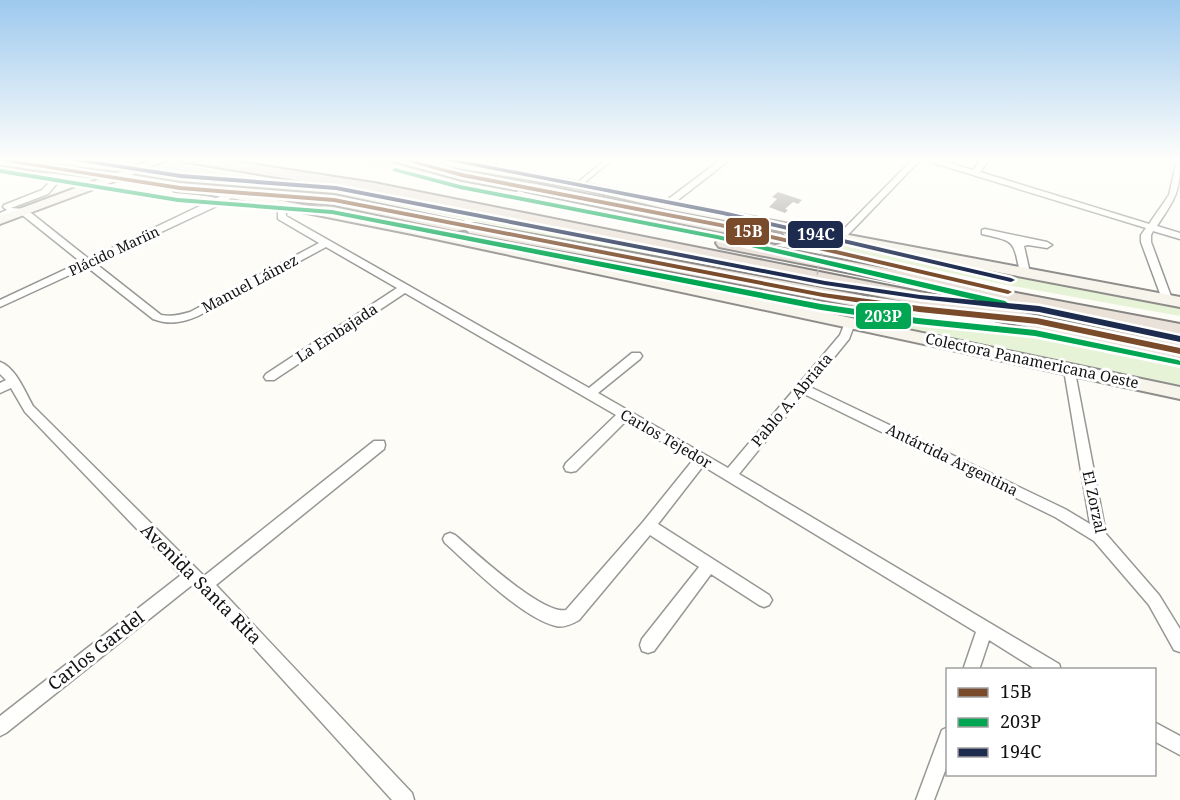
<svg xmlns="http://www.w3.org/2000/svg" width="1180" height="800" viewBox="0 0 1180 800" font-family="'Noto Serif',serif">
<style>
.green{fill:#e7f3d7}
.building{fill:#a19f9c}
.lines{fill:none;stroke-linecap:round;stroke-linejoin:round}
.lane-casing{stroke:#979795;stroke-width:7}
.street-casing{stroke:#979795;stroke-width:3}
.secondary-casing{stroke:#8e8d8b;stroke-width:4}
.highway-casing{stroke:#858482;stroke-width:4}
.lane{stroke:#fffffe;stroke-width:4.5}
.street{fill:#fffffe;fill-rule:evenodd}
.secondary{fill:#f6f4eb;fill-rule:evenodd}
.highway{fill:#eae1d8;fill-rule:evenodd}
.path-bridge{stroke:#b9b9b8;stroke-width:1.5;stroke-dasharray:4.5 2;stroke-linecap:butt}
.bus-1-casing{stroke:#fff;stroke-width:5}
.bus-2-casing{stroke:#fff;stroke-width:5}
.bus-3-casing{stroke:#fff;stroke-width:5}
.bus-1{fill:#7a4b2a;fill-rule:evenodd}
.bus-2{fill:#00a651;fill-rule:evenodd}
.bus-3{fill:#1d2b4f;fill-rule:evenodd}
.labels{text-anchor:middle;stroke-width:6;stroke-linejoin:round;paint-order:stroke}
.far-street-label{font-size:14px;fill:#111;stroke:#fff}
.street-label{font-size:15px;fill:#111;stroke:#fff}
.near-street-label{font-size:18px;fill:#111;stroke:#fff}
.line-badge{stroke:#fff;stroke-width:2}
.badge-label{font-size:16px;text-anchor:middle;font-weight:bold;fill:#fff}
</style>
<rect width="100%" height="100%" fill="#fdfcf7"/>
<g class="green">
<path d="M 13,158 L 132,158 L 149,160 L 117,170 L 103,171 Z"/>
<path d="M 334,158 L 388,158 L 439,174 L 398,170 Z"/>
<path d="M 166,162 L 376,198 L 657,255 L 656,257 L 349,196 L 214,186 L 140,176 L 143,170 Z"/>
<path d="M 320,203 L 429,224 L 424,230 L 306,205 Z"/>
<path d="M 737,223 L 820,238 L 819,246 L 735,224 Z"/>
<path d="M 481,238 L 497,238 L 811,294 L 806,310 L 479,241 Z"/>
<path d="M 826,239 L 1180,306 L 1180,316 L 1007,285 L 824,246 Z"/>
<path d="M 816,296 L 902,311 L 1180,368 L 1180,389 L 813,311 Z"/>
</g>
<g class="building">
<path d="M 517,177 L 558,184 L 556,186 L 535,183 L 527,193 L 512,190 L 520,180 L 515,179 Z"/>
<path d="M 778,192 L 802,200 L 798,204 L 793,202 L 785,209 L 788,210 L 785,213 L 769,207 L 777,199 L 772,197 Z"/>
<path d="M 461,221 L 478,225 L 469,235 L 475,237 L 473,239 L 433,230 L 435,228 L 452,232 Z"/>
</g>
<g class="lines">
<g class="lane-casing">
<path id="lane" d="M 578,185 L 611,158"/>
</g>
<g class="street-casing">
<g id="street">
<path d="M 490,158 L 498,158 L 493,169 L 489,171 L 485,169 Z"/>
<path d="M 723,158 L 732,158 L 669,207 L 663,207 L 663,203 Z"/>
<path d="M 914,158 L 932,158 L 973,170 L 982,158 L 990,158 L 980,172 L 1149,224 L 1169,195 L 1176,164 L 1180,162 C 1180,194 1174,200 1157,226 L 1180,233 L 1180,239 L 1153,231 L 1151,235 L 1151,242 L 1172,299 L 1167,302 L 1162,299 L 1141,242 L 1141,235 L 1146,228 L 921,159 L 843,240 L 837,240 L 837,236 Z"/>
<path d="M 0,169 C 16,171 48,171 59,181 L 48,194 L 11,208 L 26,209 L 89,259 L 225,194 L 231,194 L 231,198 L 221,204 L 95,263 L 161,315 C 171,317 180,315 190,312 L 319,243 L 278,219 L 278,203 L 285,201 L 286,216 L 589,388 L 632,353 L 640,353 L 642,356 L 640,359 L 598,393 L 728,468 L 840,335 L 846,320 L 850,319 L 855,323 L 849,339 L 810,387 L 1065,509 L 1090,524 L 1064,370 L 1066,367 L 1074,367 L 1106,534 L 1159,595 L 1180,629 L 1180,652 L 1174,650 L 1149,605 L 1094,541 L 1055,517 L 804,394 L 739,474 L 1059,664 L 1061,670 L 1037,670 L 989,640 L 979,670 L 963,670 L 976,632 L 703,466 L 658,524 L 769,595 L 772,600 L 769,605 L 764,607 L 759,605 L 711,574 L 654,651 L 648,653 L 642,651 L 640,645 L 642,639 L 699,567 L 650,535 L 579,620 C 572,624 564,628 556,626 C 522,618 472,567 445,543 L 443,539 L 445,535 L 450,533 L 455,535 C 475,552 542,615 566,610 L 643,522 L 693,460 L 626,421 L 576,471 L 571,472 L 566,471 L 564,467 L 566,463 L 616,415 L 405,293 L 274,380 L 266,380 L 264,377 L 266,374 L 397,288 L 326,247 L 198,316 C 182,323 169,325 153,319 L 87,267 L 0,307 L 0,300 L 81,262 L 21,214 L 12,214 L 0,219 L 0,213 L 7,210 L 3,207 L 4,205 L 42,190 L 50,182 L 0,173 Z"/>
<path d="M 985,229 L 1047,242 L 1052,245 L 1047,248 L 1028,245 L 1024,246 L 1030,273 L 1025,276 L 1020,273 C 1013,239 1015,242 982,234 L 982,230 Z"/>
<path d="M 0,362 C 16,368 25,392 33,406 L 204,576 L 374,441 L 384,441 L 385,445 L 384,449 L 216,585 L 412,793 L 414,800 L 392,800 L 209,598 L 192,585 L 6,733 L 0,736 L 0,716 L 181,575 L 25,412 L 11,388 L 0,393 L 0,383 L 6,380 L 0,374 Z"/>
<path d="M 1154,722 L 1180,736 L 1180,755 L 1154,741 Z"/>
<path d="M 948,727 L 948,763 L 934,800 L 916,800 L 942,730 Z"/>
</g>
</g>
<g class="secondary-casing">
<g id="secondary">
<path d="M 157,158 L 171,158 L 131,175 L 236,192 L 412,226 L 1180,387 L 1180,399 L 412,234 L 236,199 L 118,180 L 0,224 L 0,216 L 103,178 L 0,165 L 0,159 L 116,173 Z"/>
<path d="M 411,158 L 433,158 L 578,182 L 667,201 L 1180,297 L 1180,307 L 667,209 L 578,188 L 416,161 Z"/>
</g>
</g>
<g class="highway-casing">
<g id="highway">
<path d="M 0,158 L 33,160 L 41,165 L 33,170 L 0,163 Z"/>
<path d="M 179,158 L 212,158 L 374,183 L 1180,344 L 1180,358 L 374,193 L 186,162 L 181,161 Z"/>
<path d="M 391,158 L 414,158 L 463,171 L 522,182 L 524,185 L 516,190 L 462,180 L 393,161 Z"/>
<path d="M 180,183 L 334,195 L 457,221 L 463,222 L 466,226 L 463,230 L 457,231 L 334,205 L 174,191 L 172,188 Z"/>
<path d="M 531,183 L 775,233 L 781,234 L 784,238 L 781,242 L 775,243 L 525,191 L 523,188 Z"/>
<path d="M 475,224 L 860,295 L 867,297 L 870,301 L 867,305 L 860,307 L 469,233 L 466,229 L 469,225 Z"/>
<path d="M 725,238 L 1180,324 L 1180,338 L 719,247 L 716,243 L 719,239 Z"/>
</g>
</g>
<use href="#lane" class="lane"/>
<use href="#street" class="street"/>
<use href="#secondary" class="secondary"/>
<use href="#highway" class="highway"/>
<path class="path-bridge" d="M 812,300 L 824,241"/>
<g class="bus-1-casing">
<g id="bus-1">
<path d="M 0,158 L 180,186 L 334,198 L 823,293 L 919,306 L 1037,318 L 1180,348 L 1180,354 L 1037,324 L 919,312 L 823,297 L 334,202 L 180,190 L 0,161 Z"/>
<path d="M 395,158 L 403,158 L 462,173 L 720,223 L 1008,290 L 1012,292 L 1008,294 L 720,227 L 462,177 Z"/>
</g>
</g>
<g class="bus-2-casing">
<g id="bus-2">
<path d="M 395,168 L 460,185 L 717,235 L 1005,301 L 1009,304 L 1005,307 L 717,239 L 460,189 L 393,171 L 392,170 Z"/>
<path d="M 0,169 L 178,198 L 332,210 L 821,304 L 918,318 L 1035,330 L 1178,360 L 1180,361 L 1180,365 L 1035,336 L 918,324 L 821,310 L 332,214 L 178,202 L 0,173 Z"/>
</g>
</g>
<g class="bus-3-casing">
<g id="bus-3">
<path d="M 64,158 L 76,158 L 181,174 L 336,186 L 825,281 L 920,295 L 1039,306 L 1180,336 L 1180,342 L 1039,312 L 920,299 L 825,285 L 336,190 L 181,178 L 67,160 Z"/>
<path d="M 440,158 L 450,158 L 723,211 L 1011,278 L 1015,280 L 1011,282 L 723,215 L 443,160 Z"/>
</g>
</g>
<use href="#bus-1" class="bus-1"/>
<use href="#bus-2" class="bus-2"/>
<use href="#bus-3" class="bus-3"/>
</g>
<linearGradient id="sky" x2="0" y2="1"><stop stop-color="#9dc9ee"/><stop offset="0.59" stop-color="#fefefb"/><stop offset="1" stop-color="#fefefb" stop-opacity="0"/></linearGradient>
<rect width="1180" height="270" fill="url(#sky)"/>
<g class="labels">
<g class="far-street-label">
<text transform="translate(114 251) rotate(-25)" y="5">Plácido Maríin</text>
</g>
<g class="street-label">
<text transform="translate(250 284) rotate(-28)" y="5">Manuel Láinez</text>
<text transform="translate(337 333) rotate(-33)" y="5">La Embajada</text>
<text transform="translate(1032 361) rotate(12)" y="5">Colectora Panamericana Oeste</text>
<text transform="translate(792 400) rotate(-50)" y="5">Pablo A. Abriata</text>
<text transform="translate(666 439) rotate(30)" y="5">Carlos Tejedor</text>
<text transform="translate(952 460) rotate(26)" y="5">Antártida Argentina</text>
<text transform="translate(1094 502) rotate(78)" y="5">El Zorzal</text>
</g>
<g class="near-street-label">
<text transform="translate(201 584) rotate(45)" y="6">Avenida Santa Rita</text>
<text transform="translate(96 651) rotate(-38)" y="6">Carlos Gardel</text>
</g>
</g>
<g class="line-badge">
<rect x="725" y="217" width="45" height="29" rx="6" fill="#7a4b2a"/>
<rect x="787" y="220" width="57" height="29" rx="6" fill="#1d2b4f"/>
<rect x="855" y="302" width="57" height="28" rx="6" fill="#00a651"/>
</g>
<g class="badge-label">
<text x="748" y="237">15B</text>
<text x="816" y="240">194C</text>
<text x="883" y="322">203P</text>
</g>
<rect x="946" y="668" width="210" height="108" fill="#ffffff" stroke="#a0a0a0" stroke-width="1.5"/>
<rect x="958" y="688" width="30" height="9" fill="#7a4b2a" stroke="#a0a0a0" stroke-width="1.5"/>
<text x="1000" y="698" font-size="18" fill="#111111">15B</text>
<rect x="958" y="718" width="30" height="9" fill="#00a651" stroke="#a0a0a0" stroke-width="1.5"/>
<text x="1000" y="728" font-size="18" fill="#111111">203P</text>
<rect x="958" y="748" width="30" height="9" fill="#1d2b4f" stroke="#a0a0a0" stroke-width="1.5"/>
<text x="1000" y="758" font-size="18" fill="#111111">194C</text>
</svg>
